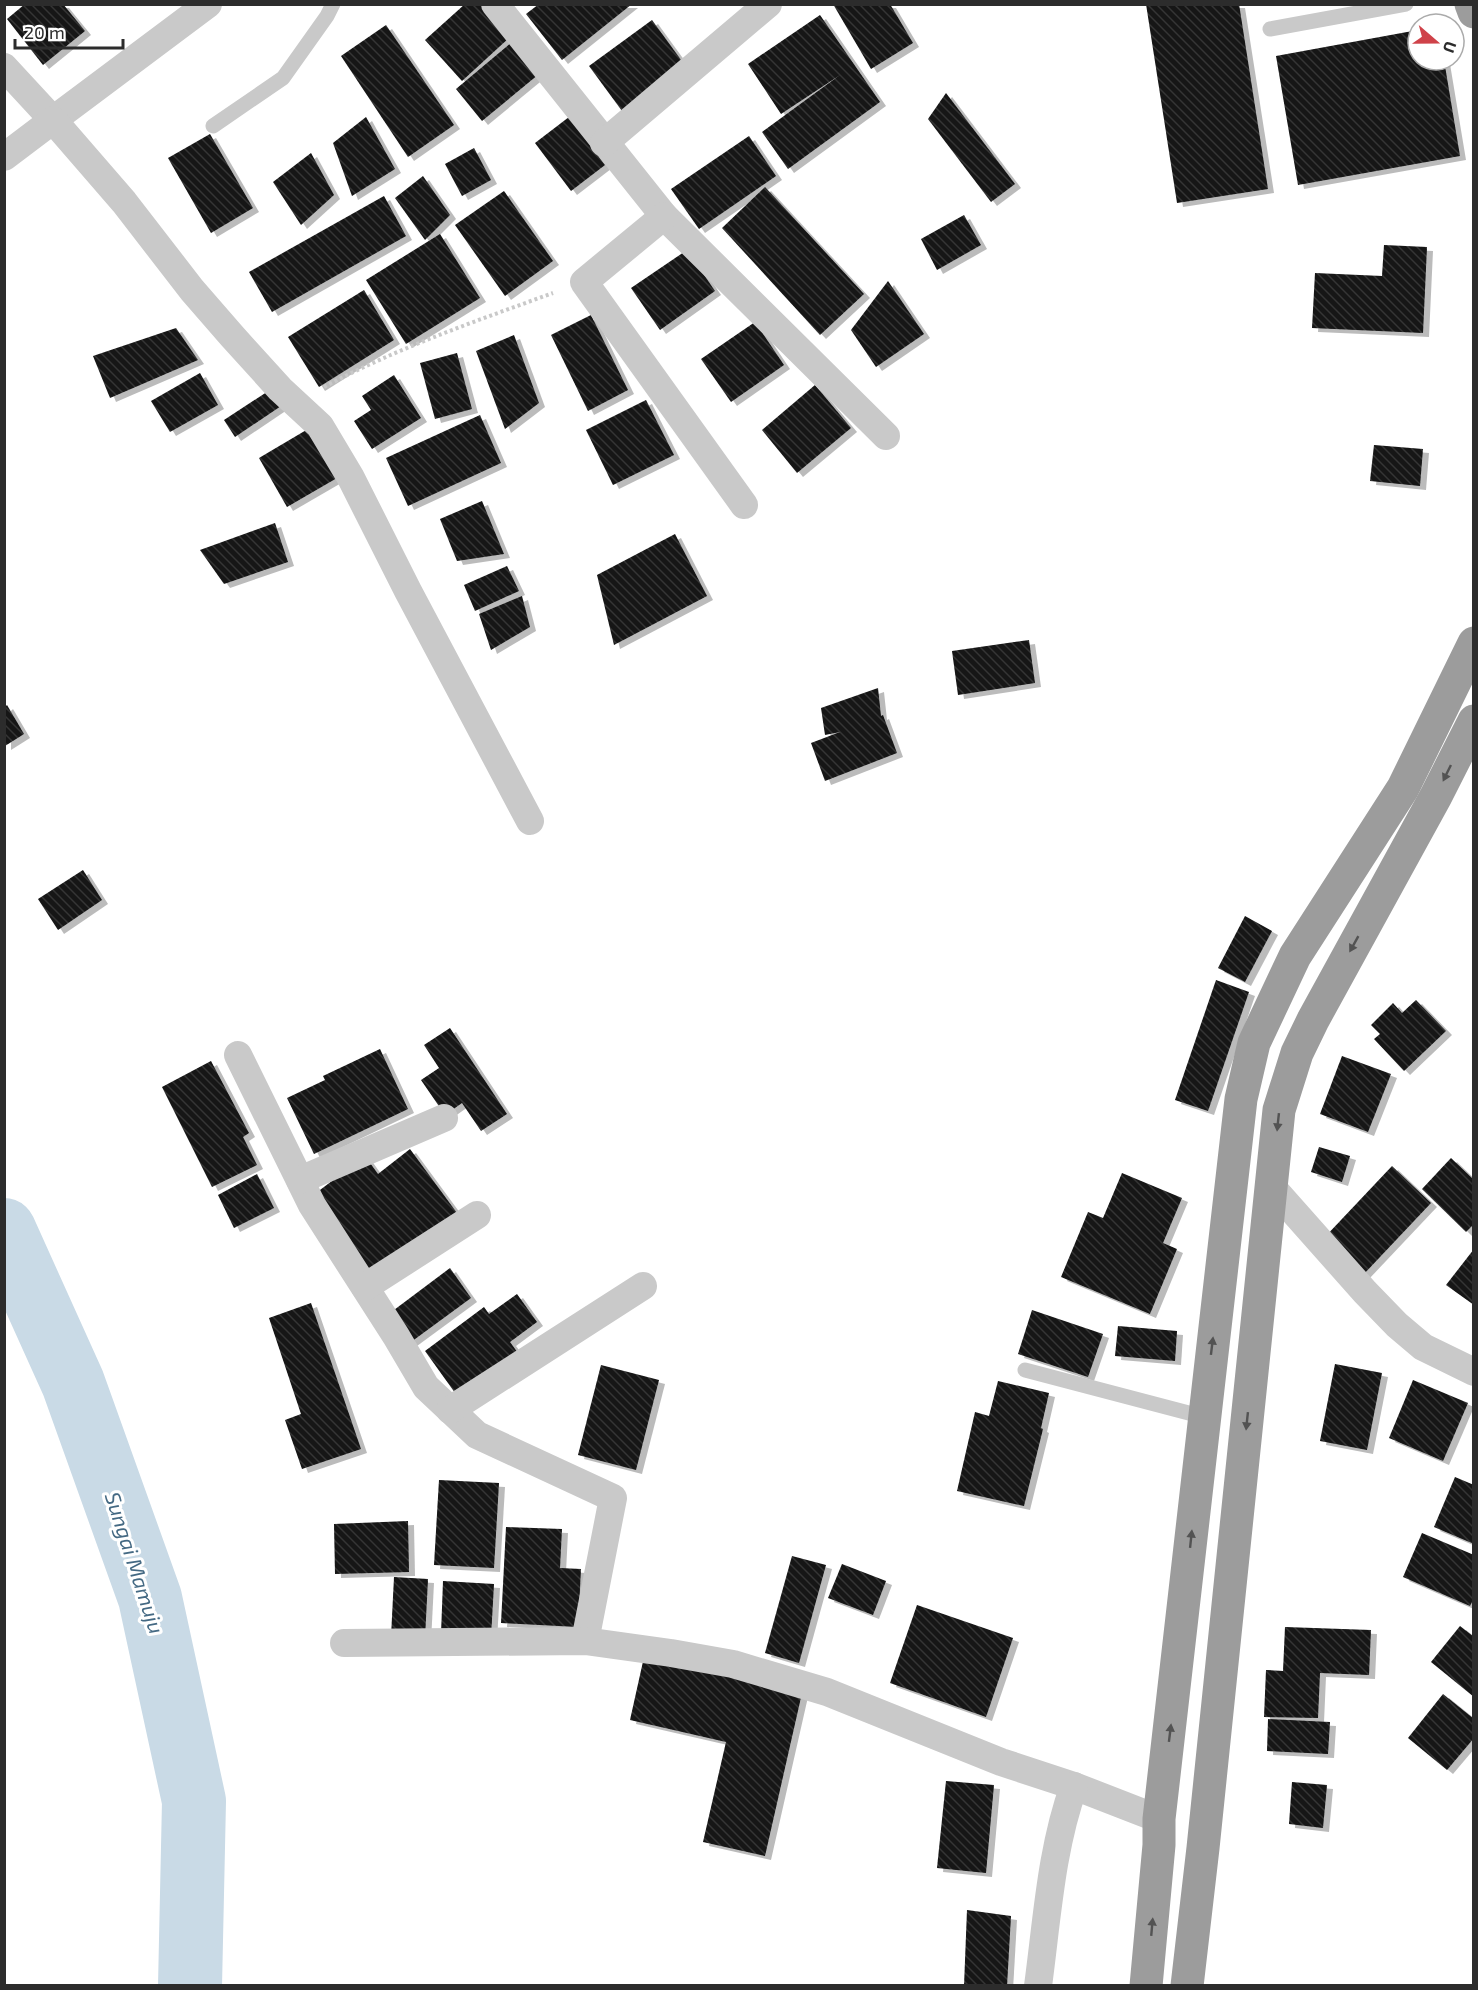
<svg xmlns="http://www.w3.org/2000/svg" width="1478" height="1990" viewBox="0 0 1478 1990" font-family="'Exo 2',sans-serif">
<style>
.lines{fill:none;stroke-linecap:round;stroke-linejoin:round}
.river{stroke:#c9dae6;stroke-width:64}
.building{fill:url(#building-back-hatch);filter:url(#shadow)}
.path{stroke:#c9c9c9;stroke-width:4;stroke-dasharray:3 3;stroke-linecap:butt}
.service{stroke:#c9c9c9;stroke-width:15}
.minor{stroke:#c9c9c9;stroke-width:28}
.trunk{stroke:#9c9c9c;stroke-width:33}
.oneway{fill:#535353}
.labels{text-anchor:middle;stroke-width:6;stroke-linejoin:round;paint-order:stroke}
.water-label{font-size:21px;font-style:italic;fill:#446983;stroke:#fff}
</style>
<defs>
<pattern id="building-back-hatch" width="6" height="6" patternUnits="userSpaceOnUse" patternTransform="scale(1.5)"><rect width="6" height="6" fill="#131313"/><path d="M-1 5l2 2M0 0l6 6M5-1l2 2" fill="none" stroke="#363636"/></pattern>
<filter id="shadow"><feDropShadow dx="6" dy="4" stdDeviation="0" flood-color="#0004"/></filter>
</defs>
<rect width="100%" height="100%" fill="#fff"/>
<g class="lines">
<path class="river" d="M 4,1230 L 73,1383 L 150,1598 L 194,1801 L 190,1986"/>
</g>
<g class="building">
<path d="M 25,4 L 63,4 L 85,31 L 43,65 L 7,19 Z"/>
<path d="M 465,4 L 484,4 L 511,36 L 462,81 L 425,40 Z"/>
<path d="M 539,4 L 632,4 L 562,60 L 526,14 Z"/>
<path d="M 833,4 L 890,4 L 913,43 L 871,69 Z"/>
<path d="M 1146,4 L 1239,4 L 1268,189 L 1177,203 Z"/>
<path d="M 820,15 L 880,102 L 788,169 L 762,132 L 840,75 L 781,114 L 748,64 Z"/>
<path d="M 652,20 L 684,64 L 622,111 L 589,66 Z"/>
<path d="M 386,25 L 454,125 L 408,157 L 341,56 Z"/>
<path d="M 1418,30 L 1418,60 L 1444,60 L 1460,156 L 1298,185 L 1276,56 Z"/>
<path d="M 512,42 L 539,74 L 482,121 L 456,89 Z"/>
<path d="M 946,93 L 1015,184 L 991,202 L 928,119 Z"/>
<path d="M 366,117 L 395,169 L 352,196 L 333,143 Z"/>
<path d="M 569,117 L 605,165 L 571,191 L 535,143 Z"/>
<path d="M 210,134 L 253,208 L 211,233 L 168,158 Z"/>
<path d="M 749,136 L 776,176 L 699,229 L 671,189 Z"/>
<path d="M 474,148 L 491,180 L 462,196 L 445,164 Z"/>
<path d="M 311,153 L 334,195 L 301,225 L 273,182 Z"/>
<path d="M 423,176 L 450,215 L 425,240 L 395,198 Z"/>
<path d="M 765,187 L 864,294 L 820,335 L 722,228 Z"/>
<path d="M 504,191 L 553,261 L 505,296 L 455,225 Z"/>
<path d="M 384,196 L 406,236 L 272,312 L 249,272 Z"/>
<path d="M 964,215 L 981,245 L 937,270 L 921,239 Z"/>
<path d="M 440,234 L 480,298 L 406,344 L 366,280 Z"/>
<path d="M 1384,245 L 1427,247 L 1423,333 L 1312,328 L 1315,273 L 1382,276 Z"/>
<path d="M 687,250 L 715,291 L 660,330 L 631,288 Z"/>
<path d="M 888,281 L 924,334 L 876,367 L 851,330 Z"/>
<path d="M 364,290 L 394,340 L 319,387 L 288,337 Z"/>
<path d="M 591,315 L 628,390 L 588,411 L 551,335 Z"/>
<path d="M 755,322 L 784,365 L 731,402 L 701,359 Z"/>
<path d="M 176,328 L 198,360 L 110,398 L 93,356 Z"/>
<path d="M 514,335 L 539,403 L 505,429 L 476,351 Z"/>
<path d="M 457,353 L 472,409 L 435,419 L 420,363 Z"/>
<path d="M 200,373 L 218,405 L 170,432 L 151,401 Z"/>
<path d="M 394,375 L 421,418 L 372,449 L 354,421 L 371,410 L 362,396 Z"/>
<path d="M 815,385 L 851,428 L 797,473 L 762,430 Z"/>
<path d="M 273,388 L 284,404 L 235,437 L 224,420 Z"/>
<path d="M 646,400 L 674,455 L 613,485 L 586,430 Z"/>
<path d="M 480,415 L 501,463 L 408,506 L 386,458 Z"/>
<path d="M 308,429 L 337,478 L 287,507 L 259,458 Z"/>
<path d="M 1374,445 L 1423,449 L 1420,486 L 1370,481 Z"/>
<path d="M 482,501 L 504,554 L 457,561 L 440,519 Z"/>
<path d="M 275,523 L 288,562 L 224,584 L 200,550 Z"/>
<path d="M 675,534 L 707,596 L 614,645 L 597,575 Z"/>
<path d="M 507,566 L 519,591 L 475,611 L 464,585 Z"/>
<path d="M 522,596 L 530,627 L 491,650 L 479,614 Z"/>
<path d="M 1029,640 L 1035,683 L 958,695 L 952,651 Z"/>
<path d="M 878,688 L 881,716 L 883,715 L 897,753 L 825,781 L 811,743 L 840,732 L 825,735 L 821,708 Z"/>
<path d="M 7,705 L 24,734 L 5,746 L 5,707 Z"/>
<path d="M 83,870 L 102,900 L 58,930 L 38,899 Z"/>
<path d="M 1245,916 L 1272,931 L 1245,982 L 1218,968 Z"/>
<path d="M 1216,980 L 1249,992 L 1208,1111 L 1175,1100 Z"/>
<path d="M 1416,1000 L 1446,1031 L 1404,1071 L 1374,1039 L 1380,1034 L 1371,1025 L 1393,1003 L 1402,1013 Z"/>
<path d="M 450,1028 L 507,1114 L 481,1131 L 462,1103 L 445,1115 L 421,1080 L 439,1068 L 424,1045 Z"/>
<path d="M 380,1049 L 408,1109 L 314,1154 L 287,1098 L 325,1080 L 323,1076 Z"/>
<path d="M 1342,1056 L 1391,1074 L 1368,1132 L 1320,1114 Z"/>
<path d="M 211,1061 L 249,1133 L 243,1137 L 257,1165 L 212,1187 L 162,1087 Z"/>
<path d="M 1319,1147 L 1350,1156 L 1342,1182 L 1311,1172 Z"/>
<path d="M 410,1149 L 457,1213 L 370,1277 L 316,1193 L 365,1156 L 378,1174 Z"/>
<path d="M 1451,1158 L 1474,1180 L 1474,1224 L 1466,1232 L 1422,1189 Z"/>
<path d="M 1392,1166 L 1431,1203 L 1363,1275 L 1324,1238 Z"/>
<path d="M 1122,1173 L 1182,1198 L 1163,1243 L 1177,1249 L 1150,1314 L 1061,1277 L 1088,1212 L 1103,1218 Z"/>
<path d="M 257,1174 L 274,1208 L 234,1228 L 218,1195 Z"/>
<path d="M 1474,1249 L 1474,1305 L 1446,1285 Z"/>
<path d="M 450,1268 L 471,1298 L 411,1342 L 390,1313 Z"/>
<path d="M 517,1294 L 537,1322 L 510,1342 L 523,1360 L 463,1404 L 425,1351 L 484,1307 L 489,1314 Z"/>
<path d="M 311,1303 L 361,1449 L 302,1469 L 285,1420 L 301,1414 L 269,1318 Z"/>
<path d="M 1032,1310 L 1103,1334 L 1088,1377 L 1018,1354 Z"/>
<path d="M 1118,1326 L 1177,1331 L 1175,1361 L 1115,1356 Z"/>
<path d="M 1335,1364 L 1382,1373 L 1367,1450 L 1320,1441 Z"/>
<path d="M 601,1365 L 659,1380 L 636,1470 L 578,1455 Z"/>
<path d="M 1413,1380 L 1468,1403 L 1443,1461 L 1389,1438 Z"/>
<path d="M 998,1381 L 1049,1393 L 1041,1428 L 1043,1429 L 1024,1506 L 957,1491 L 975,1412 L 989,1416 Z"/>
<path d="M 1455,1477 L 1474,1485 L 1474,1544 L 1434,1527 Z"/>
<path d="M 439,1480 L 499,1483 L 494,1568 L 434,1565 Z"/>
<path d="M 408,1521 L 409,1572 L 335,1574 L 334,1524 Z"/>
<path d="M 506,1527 L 562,1529 L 560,1568 L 581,1569 L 578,1627 L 501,1623 Z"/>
<path d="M 1422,1533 L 1474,1555 L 1474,1598 L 1470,1606 L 1403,1577 Z"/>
<path d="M 792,1556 L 826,1565 L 799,1663 L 765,1653 Z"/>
<path d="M 842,1564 L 886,1581 L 873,1615 L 828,1598 Z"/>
<path d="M 394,1577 L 428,1579 L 425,1638 L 391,1637 Z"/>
<path d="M 443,1581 L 494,1584 L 491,1637 L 441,1634 Z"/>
<path d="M 917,1605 L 1013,1638 L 986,1717 L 890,1683 Z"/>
<path d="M 1460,1626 L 1474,1637 L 1474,1697 L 1431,1662 Z"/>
<path d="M 1285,1627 L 1371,1630 L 1369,1675 L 1320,1673 L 1318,1718 L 1264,1717 L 1266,1670 L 1283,1671 Z"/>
<path d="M 644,1657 L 802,1693 L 765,1856 L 703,1842 L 726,1742 L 630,1720 Z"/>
<path d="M 1443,1694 L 1474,1719 L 1474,1738 L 1447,1770 L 1408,1738 Z"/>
<path d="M 1268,1719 L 1330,1722 L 1328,1754 L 1267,1751 Z"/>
<path d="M 946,1781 L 994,1785 L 986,1873 L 937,1868 Z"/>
<path d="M 1292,1782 L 1327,1785 L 1323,1828 L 1289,1824 Z"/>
<path d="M 967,1910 L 1011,1916 L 1007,1986 L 964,1986 Z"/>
</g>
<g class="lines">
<path class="path" d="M 324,387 C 397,348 476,321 553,293"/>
<g class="service">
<path d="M 1270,29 L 1406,4"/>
<path d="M 213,126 L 283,78 L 327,16 L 333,4"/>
<path d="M 1025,1370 L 1204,1417"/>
</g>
<g class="minor">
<path d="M 495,4 L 664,216 L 886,436"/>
<path d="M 4,67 L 53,120 L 208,4"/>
<path d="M 604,143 L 768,4"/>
<path d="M 4,157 L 53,120 L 124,202 L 192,290 L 232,336 L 280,389 L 320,426 L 351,478 L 408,591 L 530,821"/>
<path d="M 664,216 L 584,282 L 744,505"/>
<path d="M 238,1055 L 312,1205 L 396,1336 L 426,1387 L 477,1435 L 613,1498 L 585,1641"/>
<path d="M 300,1180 L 444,1118"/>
<path d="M 1271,1186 L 1365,1292 L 1397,1325 L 1423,1347 L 1474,1372"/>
<path d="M 365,1287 L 477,1215"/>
<path d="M 450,1410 L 643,1286"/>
<path d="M 344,1643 L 585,1641 L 671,1653 L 733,1664 L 827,1692 L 1001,1762 L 1074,1786 L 1159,1819"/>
<path d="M 1038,1986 C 1047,1920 1051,1849 1074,1786"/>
</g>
<g class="trunk">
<path d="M 1471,4 L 1474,12"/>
<path d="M 1146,1986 L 1159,1845 L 1159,1819 L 1241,1099 L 1254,1043 L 1295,956 L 1403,788 L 1474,643"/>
<path d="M 1187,1986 L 1203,1848 L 1279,1110 L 1297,1053 L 1313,1020 L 1436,796 L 1474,721"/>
</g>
</g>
<defs><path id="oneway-solid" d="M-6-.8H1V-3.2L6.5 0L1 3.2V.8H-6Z" transform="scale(1.5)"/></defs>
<g class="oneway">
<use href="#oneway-solid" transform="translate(1447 773) rotate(116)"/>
<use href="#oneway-solid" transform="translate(1354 944) rotate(119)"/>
<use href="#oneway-solid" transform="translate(1278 1122) rotate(96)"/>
<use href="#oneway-solid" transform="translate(1212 1346) rotate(-83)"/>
<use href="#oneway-solid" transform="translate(1247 1421) rotate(96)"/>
<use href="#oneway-solid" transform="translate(1191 1539) rotate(-84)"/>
<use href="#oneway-solid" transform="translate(1170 1733) rotate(-83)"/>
<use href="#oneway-solid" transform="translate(1152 1927) rotate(-85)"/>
</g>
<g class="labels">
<g class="water-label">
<text transform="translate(134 1563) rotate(72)" y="7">Sungai Mamuju</text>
</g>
</g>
<rect width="1478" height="1990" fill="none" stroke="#2c2c2c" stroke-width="12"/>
<g transform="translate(1436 42) rotate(110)"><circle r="28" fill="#ffffff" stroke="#ababab" stroke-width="1.5"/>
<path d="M0-4.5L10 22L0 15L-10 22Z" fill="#cf4249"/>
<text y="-9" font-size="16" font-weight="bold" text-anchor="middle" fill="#2c2c2c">U</text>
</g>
<path d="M15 39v9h108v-9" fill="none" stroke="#2c2c2c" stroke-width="3"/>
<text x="24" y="39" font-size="18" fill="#2c2c2c" stroke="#ffffff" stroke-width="4.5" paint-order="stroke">20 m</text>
</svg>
